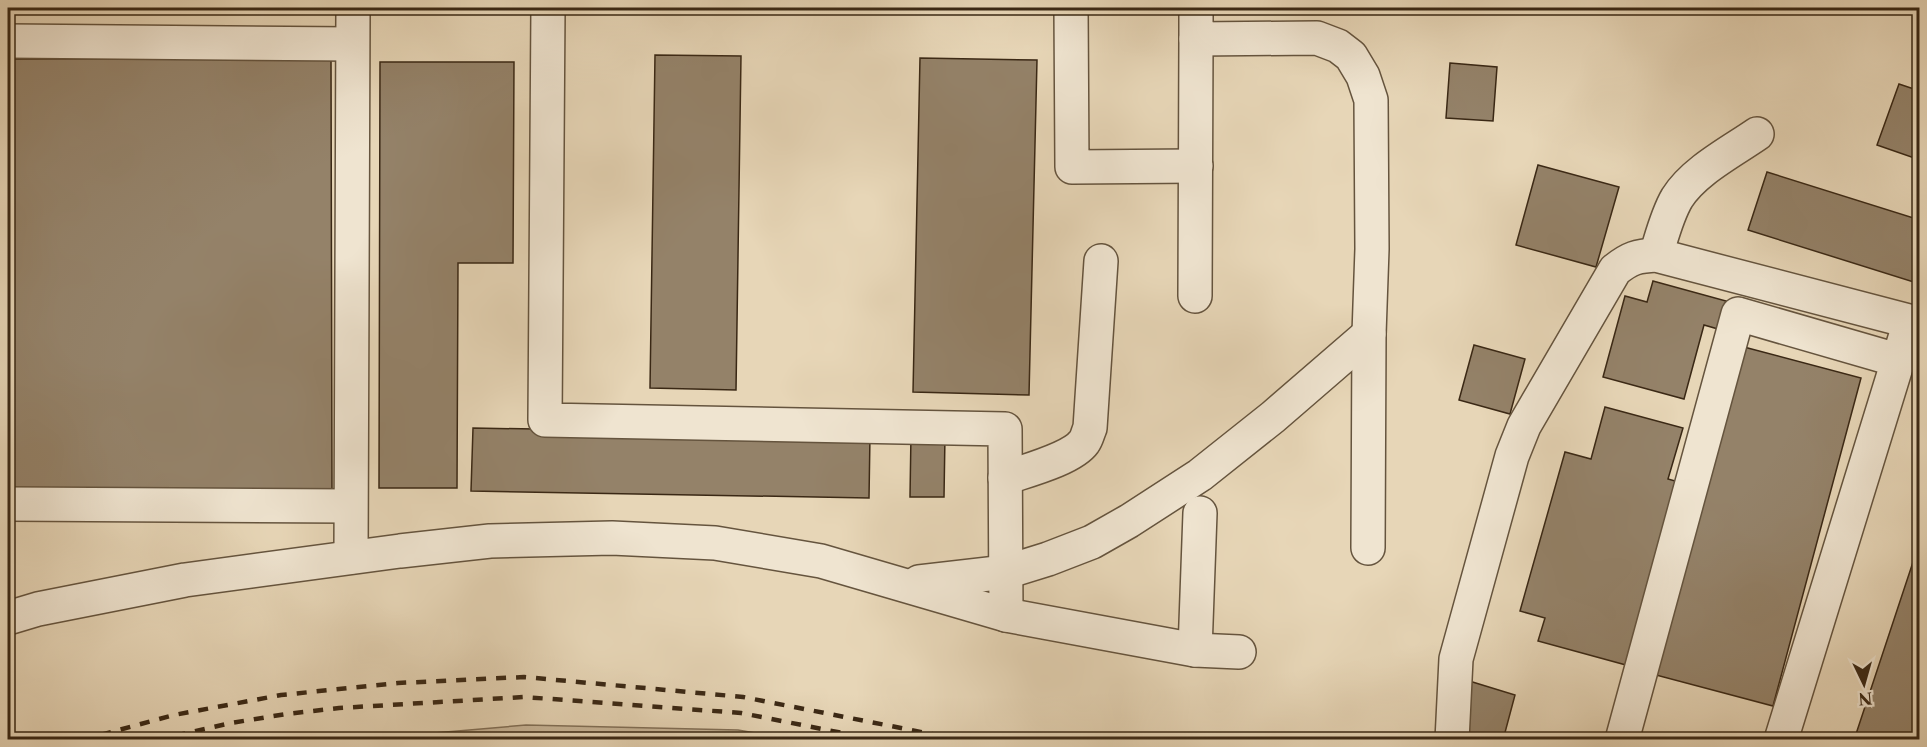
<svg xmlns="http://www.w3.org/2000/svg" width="1927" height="747" viewBox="0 0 1927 747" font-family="'Libre Caslon Text',serif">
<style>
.green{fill:#cab89b;stroke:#827058;stroke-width:1.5}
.building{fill:#948269;stroke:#3a2815;stroke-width:1.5}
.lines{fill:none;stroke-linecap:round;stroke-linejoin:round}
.minor-casing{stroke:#65543e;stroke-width:36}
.minor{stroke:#efe4d0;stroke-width:33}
.rail{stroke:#3a2815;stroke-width:4.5;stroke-dasharray:10 10;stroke-linecap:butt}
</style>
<rect width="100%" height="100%" fill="#e7d6b7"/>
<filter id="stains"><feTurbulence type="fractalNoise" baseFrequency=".00333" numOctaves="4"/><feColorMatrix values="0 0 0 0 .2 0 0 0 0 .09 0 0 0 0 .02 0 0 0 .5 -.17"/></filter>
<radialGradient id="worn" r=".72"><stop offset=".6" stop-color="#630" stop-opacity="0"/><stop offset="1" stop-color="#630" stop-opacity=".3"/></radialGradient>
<path class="green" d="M 526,725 L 738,730 L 791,739 L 364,739 Z"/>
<g class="building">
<path d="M 655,55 L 741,56 L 736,390 L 650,388 Z"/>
<path d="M 331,58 L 332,490 L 8,491 L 8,59 Z"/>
<path d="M 920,58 L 1037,60 L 1029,395 L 913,392 Z"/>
<path d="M 380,62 L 514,62 L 513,263 L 458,263 L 457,488 L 379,488 Z"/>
<path d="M 1450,63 L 1497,67 L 1493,121 L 1446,118 Z"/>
<path d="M 1899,84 L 1920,91 L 1920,160 L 1877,145 Z"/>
<path d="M 1538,165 L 1619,187 L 1596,267 L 1516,245 Z"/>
<path d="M 1767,172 L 1920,220 L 1920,284 L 1748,230 Z"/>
<path d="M 1653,281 L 1726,301 L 1718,329 L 1704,325 L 1684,399 L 1603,377 L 1625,296 L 1647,302 Z"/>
<path d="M 1474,345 L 1525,359 L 1510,414 L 1459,400 Z"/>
<path d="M 1744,347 L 1861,378 L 1773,706 L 1656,675 Z"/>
<path d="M 1605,407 L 1683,428 L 1668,479 L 1689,485 L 1637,668 L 1538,641 L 1545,618 L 1520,611 L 1565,452 L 1591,459 Z"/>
<path d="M 473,428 L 870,435 L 869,498 L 471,491 Z"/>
<path d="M 911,434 L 945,435 L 944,497 L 910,497 Z"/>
<path d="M 1918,547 L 1920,547 L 1920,740 L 1854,740 Z"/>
<path d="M 1466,680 L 1515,695 L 1503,740 L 1495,740 L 1462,731 Z"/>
</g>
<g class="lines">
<g class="minor-casing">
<g id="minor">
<path d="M 548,8 L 545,420 L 1005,429 L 1006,615"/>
<path d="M 1071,8 L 1072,167 L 1196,166"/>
<path d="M 1196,8 L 1196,39 L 1317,38 L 1338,46 L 1351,56 L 1363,76 L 1371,100 L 1372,249 L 1369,334 L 1368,548"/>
<path d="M 8,41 L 352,44"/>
<path d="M 1656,255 C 1662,236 1667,215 1677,198 C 1694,171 1731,152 1757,134"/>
<path d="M 1195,296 L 1196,39"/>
<path d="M 1005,478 C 1025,471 1072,459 1084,442 C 1087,438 1088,432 1090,428 L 1101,261"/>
<path d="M 8,504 L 350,506"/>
<path d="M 351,557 L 353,8"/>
<path d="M 919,582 L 1006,572 L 1048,559 L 1092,542 L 1129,521 L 1200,475 L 1273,417 L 1369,334"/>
<path d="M 8,618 L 38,609 L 185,580 L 400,551 L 490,541 L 612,538 L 715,543 L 821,561 L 1006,615 L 1195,650 L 1239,652"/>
<path d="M 1195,650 L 1200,513"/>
<path d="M 1452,740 L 1456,659 L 1512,456 L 1524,426 L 1615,270 C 1630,258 1637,256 1656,255 L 1920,324"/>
<path d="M 1622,740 L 1738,314 L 1897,360"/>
<path d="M 1781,740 L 1905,338"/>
</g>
</g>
<use href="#minor" class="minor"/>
<g class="rail">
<path d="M 82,740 L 174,715 L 281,695 L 398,683 L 524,677 L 743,697 L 962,740"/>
<path d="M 156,740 L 231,723 L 286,714 L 339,708 L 524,697 L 741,713 L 878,740"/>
</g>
</g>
<rect width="1927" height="747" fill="none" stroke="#e7d6b7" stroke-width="30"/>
<rect x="9" y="9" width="1909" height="729" fill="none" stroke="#3a2815" stroke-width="3"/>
<rect x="15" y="15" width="1897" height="717" fill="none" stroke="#3a2815" stroke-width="1.5"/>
<g transform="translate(1864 684) rotate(175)" stroke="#efe4d0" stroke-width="4.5" paint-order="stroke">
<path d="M0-4.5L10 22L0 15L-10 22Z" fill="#3a2815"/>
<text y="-9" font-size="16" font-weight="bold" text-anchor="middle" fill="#3a2815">N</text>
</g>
<rect width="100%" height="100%" filter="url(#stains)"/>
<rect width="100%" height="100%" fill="url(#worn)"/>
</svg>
